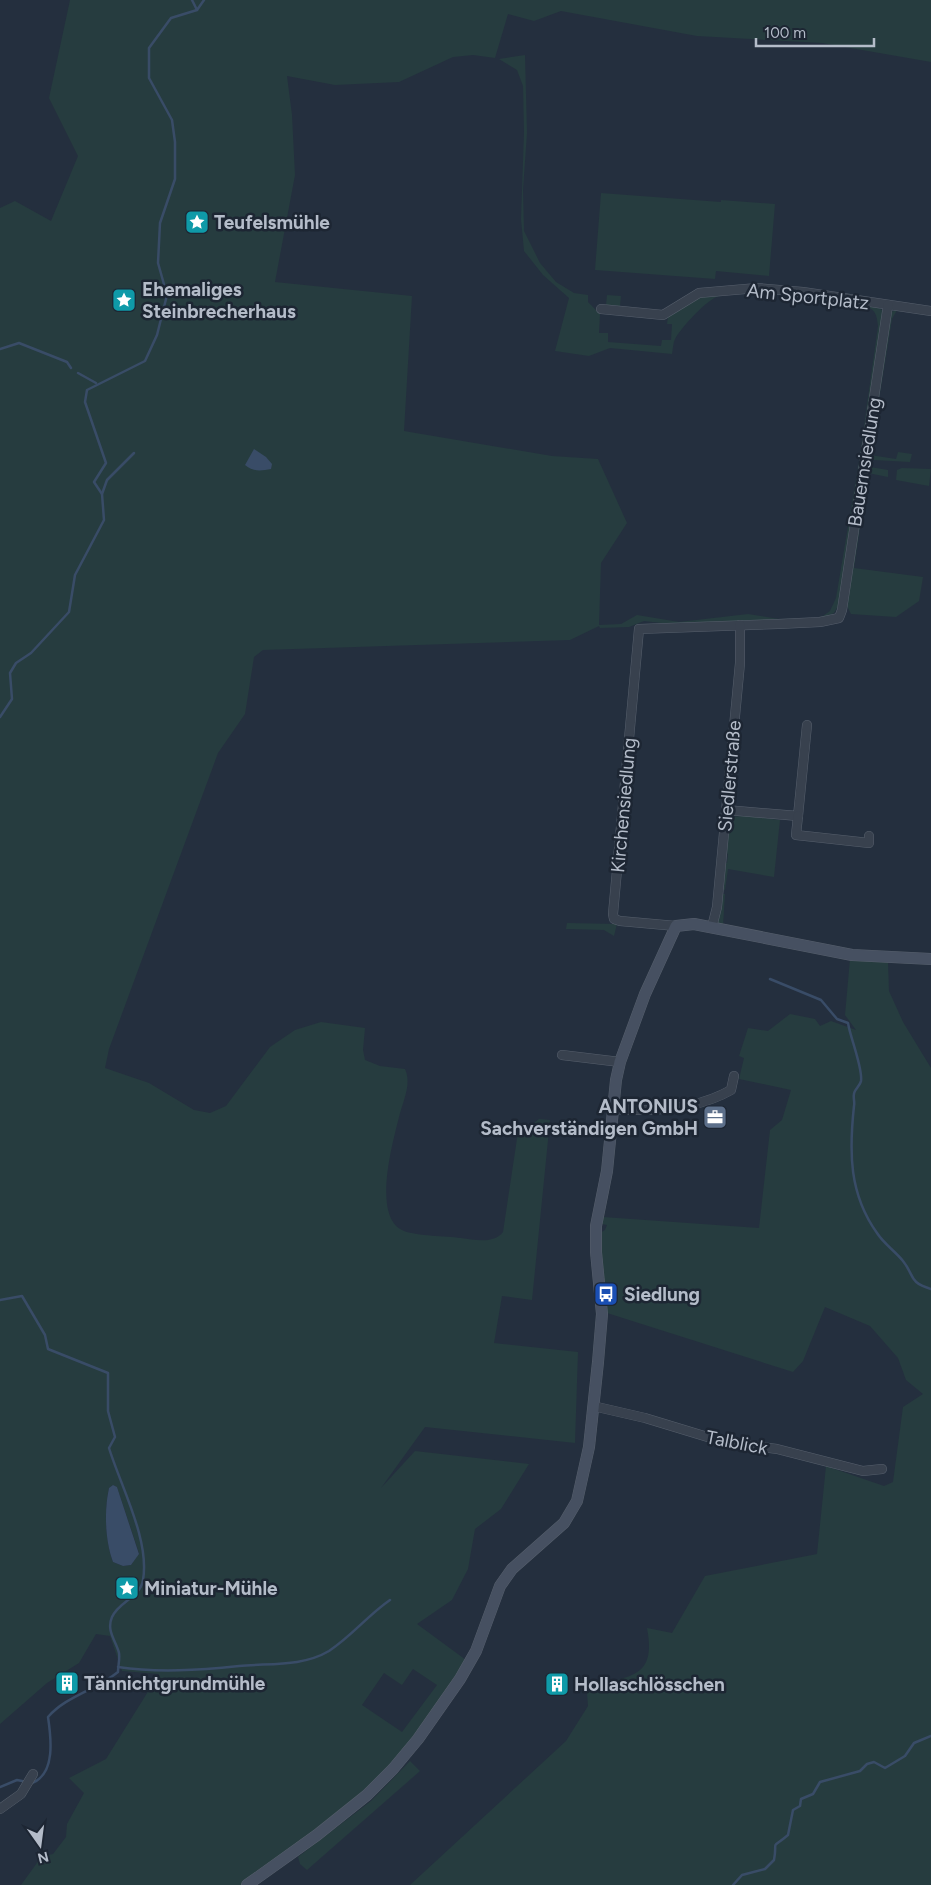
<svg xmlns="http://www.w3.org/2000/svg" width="931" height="1885" viewBox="0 0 931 1885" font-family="Figtree,sans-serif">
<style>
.green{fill:#263c3f;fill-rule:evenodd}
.water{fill:#394c67}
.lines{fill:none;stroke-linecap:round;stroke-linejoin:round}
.stream{stroke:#394c67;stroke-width:2.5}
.street-casing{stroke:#565f6c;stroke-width:10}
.secondary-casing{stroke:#565f6c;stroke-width:12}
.street{stroke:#38414e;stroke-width:9}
.secondary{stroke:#465061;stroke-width:11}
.labels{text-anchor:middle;stroke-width:5;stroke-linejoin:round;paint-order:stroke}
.poi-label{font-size:19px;font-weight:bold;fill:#b4bcc9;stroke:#1d2633;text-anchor:start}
.street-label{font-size:19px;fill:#b4bcc9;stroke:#1d2633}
</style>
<rect width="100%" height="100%" fill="#242f3e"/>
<g class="green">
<path d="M 70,0 L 931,0 L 931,62 L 822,43 L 697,36 L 561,11 L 534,21 L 508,14 L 495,58 L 473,55 L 453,57 L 399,82 L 335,85 L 287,76 L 292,115 L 295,175 L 275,282 L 412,296 L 404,431 L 552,456 L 598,459 L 627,523 L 601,563 L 599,625 L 621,624 L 637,615 L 679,622 L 748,614 L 779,619 L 820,618 L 830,611 L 836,598 L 860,455 L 878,326 C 877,319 877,313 871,309 C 855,297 740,290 719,296 C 707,299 681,328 675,339 C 673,343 673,349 672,354 L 610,348 L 589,356 L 555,351 L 569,298 L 543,275 L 524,251 L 521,219 L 524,132 L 523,86 L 517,70 L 499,59 L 525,55 L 527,133 L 523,190 L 524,231 L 540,263 L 556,282 L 574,293 L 588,295 L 588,302 L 600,314 L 599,333 L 608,333 L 608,342 L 661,346 L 662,340 L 671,340 L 672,324 L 667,324 L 668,317 C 678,310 689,301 700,296 C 738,280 834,299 876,306 L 883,311 L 841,601 L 834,613 L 821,619 L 679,625 L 644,621 L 629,627 L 600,628 L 599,626 L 570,640 L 263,650 L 254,657 L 245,714 L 218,753 L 109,1049 L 105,1068 L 149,1083 L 194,1110 L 210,1113 L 226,1106 L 270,1047 L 295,1030 L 321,1022 L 365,1028 L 363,1050 L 365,1060 L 380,1066 L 405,1069 C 412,1084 403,1101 399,1117 C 393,1142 371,1218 404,1231 C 418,1236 445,1236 461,1238 C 475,1240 494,1244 503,1232 L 518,1132 L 523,1132 L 539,1119 L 550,1120 L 532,1300 L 502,1296 L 494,1343 L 578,1352 L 575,1443 L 425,1427 L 381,1488 L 415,1451 L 529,1464 L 501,1509 L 475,1529 L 468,1569 L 452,1600 L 417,1624 L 466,1660 L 449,1688 L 390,1767 L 365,1791 L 310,1836 L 289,1848 L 241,1885 L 21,1885 L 42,1856 L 53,1854 L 66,1837 L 67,1824 L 84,1793 L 69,1778 L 106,1759 L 159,1674 L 122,1671 L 110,1636 L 96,1634 L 79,1663 L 47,1683 L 0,1724 L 0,208 L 15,201 L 51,221 L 78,156 L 49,98 ZM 113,1485 L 117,1487 L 139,1553 L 131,1565 L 123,1566 L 113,1562 C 105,1541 104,1510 109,1488 ZM 413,1669 L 437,1685 L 402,1732 L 362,1705 L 384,1673 L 402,1685 Z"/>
<path d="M 601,193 L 721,202 L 721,200 L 775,204 L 769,276 L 716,271 L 715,279 L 595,270 Z"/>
<path d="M 607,295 L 621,296 L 620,306 L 606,305 Z"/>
<path d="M 898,309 L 907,310 L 907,312 L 897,310 L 892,319 L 870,455 L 896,459 L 898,452 L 912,454 L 910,462 L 874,460 L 868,457 L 891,312 Z"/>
<path d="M 870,467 L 888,470 L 888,477 L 868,473 L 854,568 L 923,577 L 919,601 L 896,617 L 851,614 L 847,606 L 867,469 Z"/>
<path d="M 902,468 L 931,469 L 929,486 L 896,480 L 897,470 Z"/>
<path d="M 747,816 L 780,820 L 774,877 L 728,869 L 725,890 L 722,889 L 724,863 L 727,863 L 728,854 L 725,853 L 728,817 Z"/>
<path d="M 721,894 L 725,894 L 723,926 L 718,925 L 717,921 Z"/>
<path d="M 567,923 L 617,924 L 614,936 L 604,930 L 566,929 Z"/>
<path d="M 850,959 L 888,962 L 889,991 L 903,1022 L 931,1068 L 931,1885 L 410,1885 L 566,1741 L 588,1706 L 587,1693 C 621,1671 658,1686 647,1628 L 672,1633 L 705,1576 L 817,1554 L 826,1466 L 884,1486 L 893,1482 L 903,1407 L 923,1394 L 906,1380 L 898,1358 L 870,1326 L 825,1307 L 803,1361 L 793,1372 L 607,1313 L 600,1233 L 605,1230 L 607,1225 L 602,1224 L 603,1217 L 759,1228 L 770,1130 L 782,1120 L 791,1090 L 739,1079 L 744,1058 L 739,1056 L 748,1028 L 768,1031 L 790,1014 L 815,1019 L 820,1026 L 831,1021 L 856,1030 L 845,1015 Z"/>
<path d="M 410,1761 L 420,1771 L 307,1870 L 300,1864 L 298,1857 L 371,1801 Z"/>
</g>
<g class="water">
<path d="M 254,449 L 266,457 L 272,464 L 271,469 C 261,471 253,472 245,465 Z"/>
<path d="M 113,1485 L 117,1487 L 139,1554 L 131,1565 L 123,1566 L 113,1562 C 105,1541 104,1510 109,1488 Z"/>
</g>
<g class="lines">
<g class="stream">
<path d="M 192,0 L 197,10"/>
<path d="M 0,349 L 19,343 L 67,362 L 71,368"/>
<path d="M 78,373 L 96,383"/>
<path d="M 102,494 L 107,480 L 134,453"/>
<path d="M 0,717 L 12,699 L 10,673 L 16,663 L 31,653 L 69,612 L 75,575 L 104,520 L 102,494 L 94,482 L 106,463 L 85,402 L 87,390 L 145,361 L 157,335 L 167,295 L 158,263 L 160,223 L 175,179 L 175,142 L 172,120 L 149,78 L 149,48 L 171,18 L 197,10 L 204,0"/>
<path d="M 770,979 L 821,1000 L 837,1019 L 848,1023 C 850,1037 863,1068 861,1081 C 860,1086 854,1090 854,1094 C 853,1098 855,1102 854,1106 C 849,1152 849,1194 877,1233 C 884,1244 895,1251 903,1261 C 915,1276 908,1282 931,1289"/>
<path d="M 0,1300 L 22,1296 L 45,1335 L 48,1349 L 108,1373 L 108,1411 L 115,1437 L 109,1448 C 121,1487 150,1540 143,1580 C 140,1598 119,1601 112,1617 C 106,1631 116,1641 119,1653 C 120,1659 118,1666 118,1672 C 96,1690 66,1696 48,1717 C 51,1737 56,1774 32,1783"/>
<path d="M 118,1667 C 158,1673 200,1670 239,1666 C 269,1663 302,1667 329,1651 C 352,1636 368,1615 390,1600"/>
<path d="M 0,1787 L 17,1780 L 27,1782"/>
<path d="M 733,1885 L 742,1875 L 765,1869 L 774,1860 C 778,1838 769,1851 788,1835 L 793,1810 L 800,1806 L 801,1799 L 813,1794 L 820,1782 L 860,1771 L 867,1764 L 874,1762 L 885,1768 L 905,1756 L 914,1743 L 931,1736"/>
</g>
<g class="street-casing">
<g id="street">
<path d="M 601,309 L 663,315 L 699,293 L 757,288 L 803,292 L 931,311"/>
<path d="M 726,810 L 798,816 L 807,725"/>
<path d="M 798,816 L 796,835 L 869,843 L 869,836"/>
<path d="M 676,926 L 620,921 L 614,919 L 613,914 L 639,629 L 778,624 L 820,622 L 839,618 L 842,610 L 888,305"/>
<path d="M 712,927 L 717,907 L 740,663 L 740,625"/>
<path d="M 562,1055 L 620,1062"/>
<path d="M 612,1109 C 651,1112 696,1110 731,1090 L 734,1076"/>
<path d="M 593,1406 L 645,1418 L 724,1442 L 777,1449 L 863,1471 L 882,1469"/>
<path d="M 0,1809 L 21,1794 L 33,1774"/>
</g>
</g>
<g class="secondary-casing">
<path id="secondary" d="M 247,1885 L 317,1835 L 367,1795 L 393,1769 L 418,1739 L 460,1679 L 476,1651 L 500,1586 L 512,1569 L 564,1523 L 577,1501 L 589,1447 L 598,1362 L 602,1314 L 596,1252 L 596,1226 L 607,1171 L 616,1080 L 620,1062 L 645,994 L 676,926 L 694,924 L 852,955 L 931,959"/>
</g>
<use href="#street" class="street"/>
<use href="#secondary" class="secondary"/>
</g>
<defs>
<g id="sight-square" transform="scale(1.25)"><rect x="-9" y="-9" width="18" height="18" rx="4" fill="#0f9aa8" stroke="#1d2633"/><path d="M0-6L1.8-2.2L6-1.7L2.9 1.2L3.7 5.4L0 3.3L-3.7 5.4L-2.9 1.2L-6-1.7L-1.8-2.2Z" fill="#fff"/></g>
<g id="office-square" transform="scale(1.25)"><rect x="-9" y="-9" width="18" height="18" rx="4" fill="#5c6f8a" stroke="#1d2633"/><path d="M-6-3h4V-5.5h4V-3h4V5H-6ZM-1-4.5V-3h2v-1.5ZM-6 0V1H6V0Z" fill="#fff"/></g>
<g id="bus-square" transform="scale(1.25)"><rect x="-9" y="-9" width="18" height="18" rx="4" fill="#1a4fb4" stroke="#1d2633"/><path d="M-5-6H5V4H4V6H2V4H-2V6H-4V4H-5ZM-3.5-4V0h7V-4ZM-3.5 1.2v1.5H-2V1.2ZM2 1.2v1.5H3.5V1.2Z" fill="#fff"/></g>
<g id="building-square" transform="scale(1.25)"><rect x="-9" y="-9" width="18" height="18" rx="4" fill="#0f9aa8" stroke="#1d2633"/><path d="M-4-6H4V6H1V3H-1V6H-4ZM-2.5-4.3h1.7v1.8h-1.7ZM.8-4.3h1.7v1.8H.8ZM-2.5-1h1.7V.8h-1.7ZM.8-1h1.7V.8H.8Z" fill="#fff"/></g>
</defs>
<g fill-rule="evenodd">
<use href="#sight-square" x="197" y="222"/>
<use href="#sight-square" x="124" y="300"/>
<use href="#office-square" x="715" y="1117"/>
<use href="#bus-square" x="606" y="1294"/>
<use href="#sight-square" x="127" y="1588"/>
<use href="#building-square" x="67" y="1683"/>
<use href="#building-square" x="557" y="1684"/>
</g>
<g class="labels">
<g class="poi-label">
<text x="214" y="229">Teufelsmühle</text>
<text x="142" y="296">Ehemaliges<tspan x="142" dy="22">Steinbrecherhaus</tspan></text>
<text x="698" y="1113" text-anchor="end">ANTONIUS<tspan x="698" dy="22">Sachverständigen GmbH</tspan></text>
<text x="624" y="1301">Siedlung</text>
<text x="144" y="1595">Miniatur-Mühle</text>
<text x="84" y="1690">Tännichtgrundmühle</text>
<text x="574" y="1691">Hollaschlösschen</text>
</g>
<g class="street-label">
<text transform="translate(808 296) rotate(6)" y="7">Am Sportplatz</text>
<text transform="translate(864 462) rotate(-81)" y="7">Bauernsiedlung</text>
<text transform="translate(729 776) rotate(-85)" y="7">Siedlerstraße</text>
<text transform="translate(623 805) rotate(-85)" y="7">Kirchensiedlung</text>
<text transform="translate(737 1442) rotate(11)" y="7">Talblick</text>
</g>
</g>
<g transform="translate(40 1845) rotate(166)" stroke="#1d2633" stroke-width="4" paint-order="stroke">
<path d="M0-4L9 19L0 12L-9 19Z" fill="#b4bcc9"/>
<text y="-8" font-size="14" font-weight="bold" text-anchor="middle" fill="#b4bcc9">N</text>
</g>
<path d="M756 38v8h118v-8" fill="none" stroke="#b4bcc9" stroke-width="2.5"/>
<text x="764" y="38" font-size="15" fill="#b4bcc9" stroke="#1d2633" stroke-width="4" paint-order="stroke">100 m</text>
</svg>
